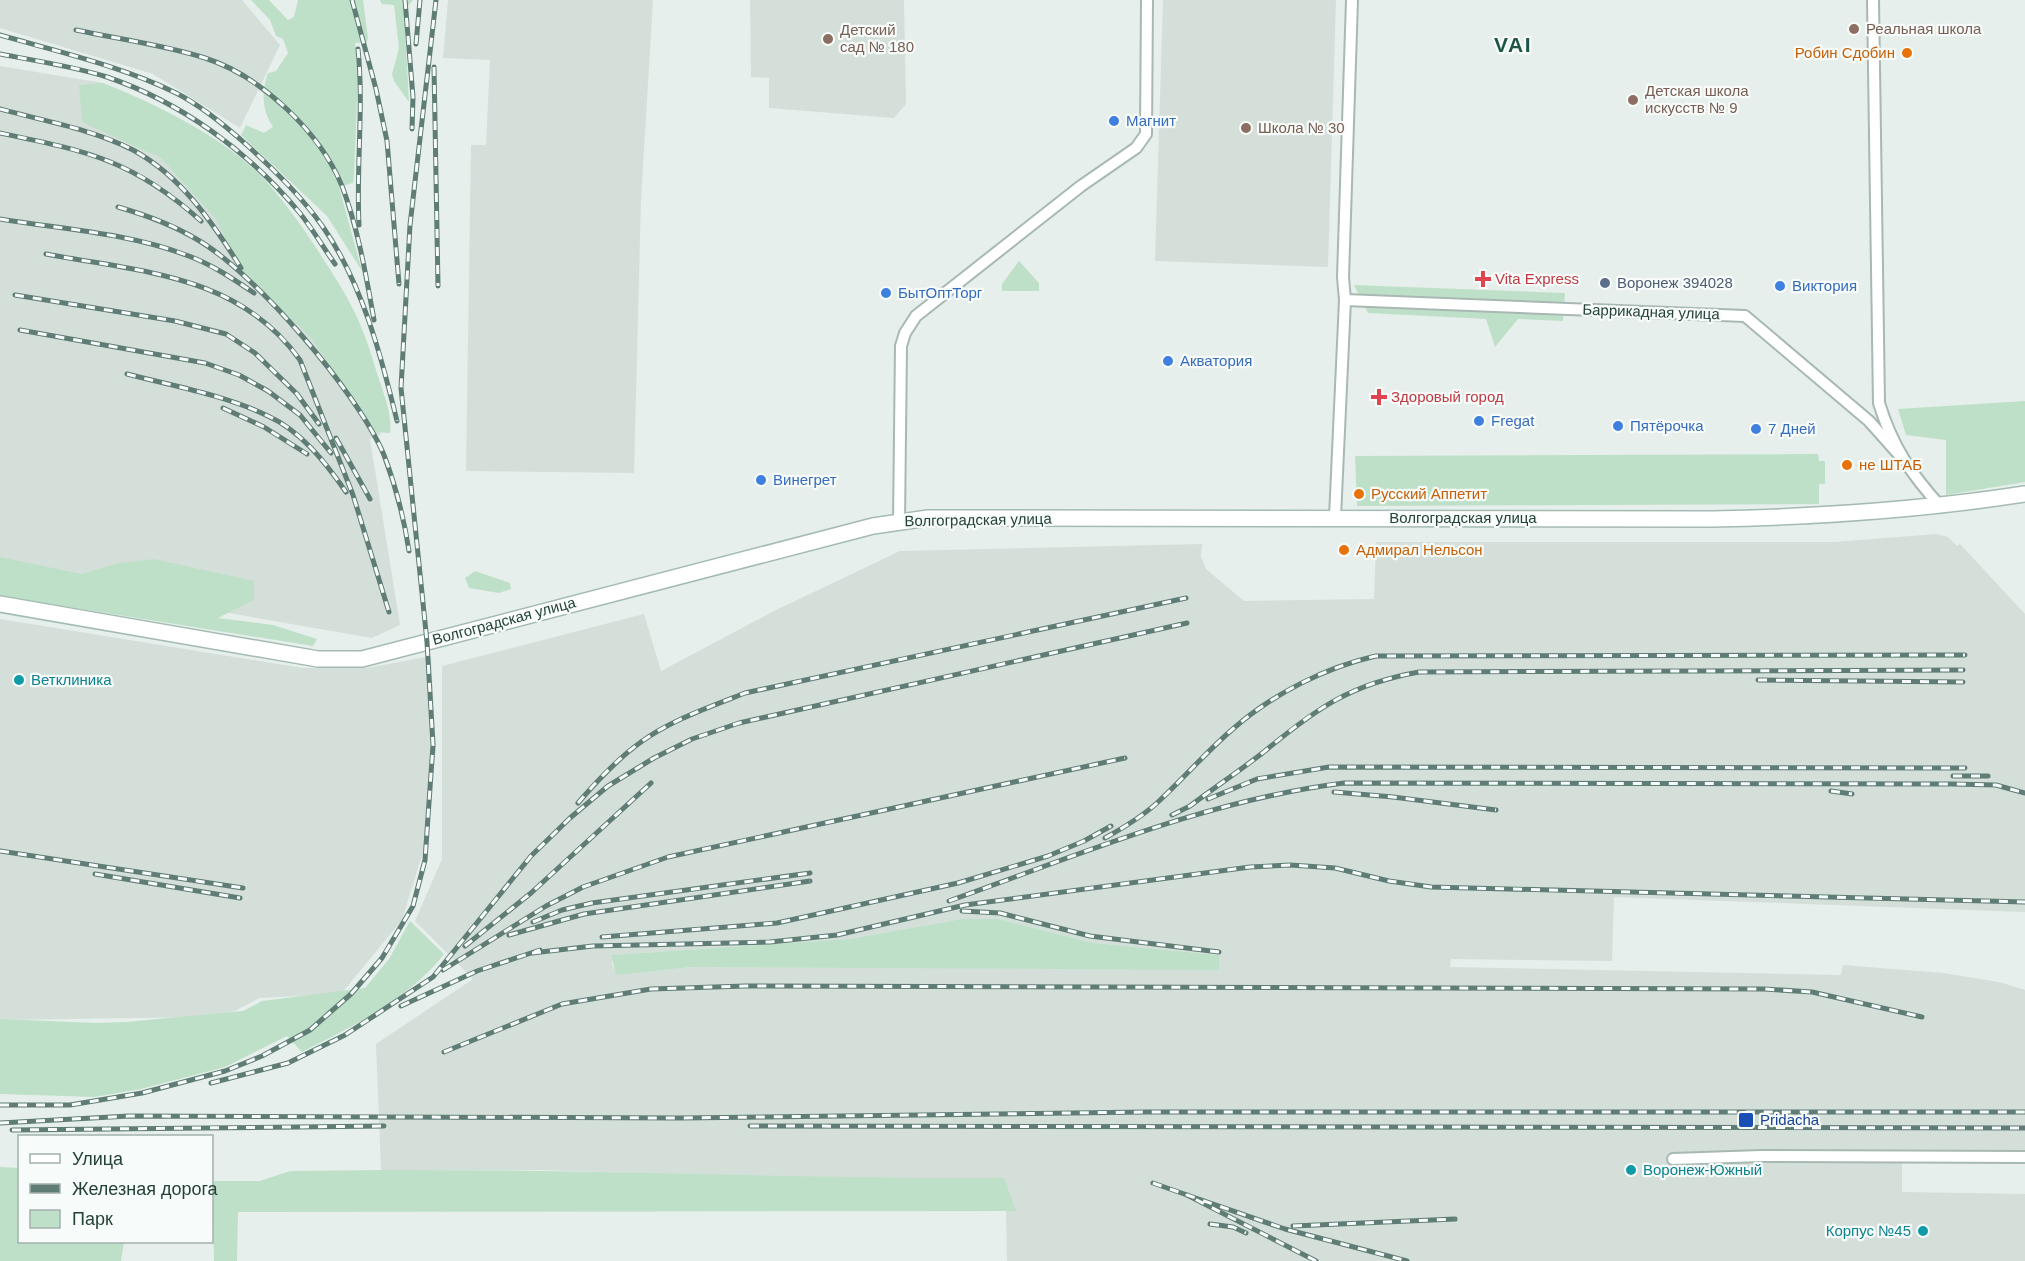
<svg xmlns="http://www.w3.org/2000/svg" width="2025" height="1261" viewBox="0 0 2025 1261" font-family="Arial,sans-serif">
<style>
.built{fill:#d4dfda;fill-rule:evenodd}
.green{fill:#bfe0c8}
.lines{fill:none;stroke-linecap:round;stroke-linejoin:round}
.street-casing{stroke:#a8b8b2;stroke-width:14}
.secondary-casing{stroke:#a4bbb3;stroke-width:18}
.street{stroke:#fff;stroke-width:10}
.secondary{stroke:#fff;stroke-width:15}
.rail-casing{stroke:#5f7d75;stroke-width:5}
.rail{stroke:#f7fbf9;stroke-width:3;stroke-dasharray:9;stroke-linecap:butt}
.education-dot{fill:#8d6e63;stroke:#f7fbf9;stroke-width:2}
.food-dot{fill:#e8710a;stroke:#f7fbf9;stroke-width:2}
.shop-dot{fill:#3f7fe0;stroke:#f7fbf9;stroke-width:2}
.health-dot{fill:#e0444e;stroke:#f7fbf9;stroke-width:2}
.service-dot{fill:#5c6f8a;stroke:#f7fbf9;stroke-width:2}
.culture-dot{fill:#0f9aa8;stroke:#f7fbf9;stroke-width:2}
.transit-dot{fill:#1a4fb4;stroke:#f7fbf9;stroke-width:2}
.labels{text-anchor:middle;stroke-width:4.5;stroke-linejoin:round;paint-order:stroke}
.education-label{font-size:15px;fill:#785e54;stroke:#f7fbf9;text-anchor:start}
.food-label{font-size:15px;fill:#c56008;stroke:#f7fbf9;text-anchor:start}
.shop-label{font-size:15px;fill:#366cbe;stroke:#f7fbf9;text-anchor:start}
.health-label{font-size:15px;fill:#be3a42;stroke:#f7fbf9;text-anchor:start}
.service-label{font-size:15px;fill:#4e5e75;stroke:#f7fbf9;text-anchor:start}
.street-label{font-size:15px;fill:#24423a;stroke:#f7fbf9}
.culture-label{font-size:15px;fill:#0d838f;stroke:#f7fbf9;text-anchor:start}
.transit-label{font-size:15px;fill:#164399;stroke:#f7fbf9;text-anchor:start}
.district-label{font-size:21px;font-weight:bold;letter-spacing:1.5px;fill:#1f5548;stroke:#f7fbf9}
</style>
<rect width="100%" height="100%" fill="#e6efeb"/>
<g class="built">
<path d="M 0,0 L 242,0 L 280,45 L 240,128 L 153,74 L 0,28 Z"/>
<path d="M 448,0 L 653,0 L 641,199 L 634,473 L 466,471 L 471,145 L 486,145 L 490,60 L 443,58 Z"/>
<path d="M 750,0 L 904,0 L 906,104 L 894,118 L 769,108 L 769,78 L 751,77 Z"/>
<path d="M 1163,0 L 1336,0 L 1328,267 L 1155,261 Z"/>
<path d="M 0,66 L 103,83 L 359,334 L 381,434 L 370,439 L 400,625 L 372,638 L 0,573 Z"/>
<path d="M 1936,534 L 1948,537 L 1957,546 L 1960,544 L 2025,614 L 2025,912 L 1614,897 L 1612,961 L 1451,959 L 1450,967 L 1841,975 L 1843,965 L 1943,973 L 1999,982 L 2025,990 L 2025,1151 L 1902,1151 L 1902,1192 L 2025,1194 L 2025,1261 L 1007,1261 L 1006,1211 L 1016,1211 L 841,1179 L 537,1170 L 381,1170 L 376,1044 L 473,979 L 415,921 L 442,859 L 442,666 L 644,614 L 661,671 L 776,610 L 900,551 L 1202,544 L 1201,556 L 1206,569 L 1244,601 L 1374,599 L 1376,542 L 1834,542 ZM 961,919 L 998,919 L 1094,943 L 1219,955 L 1219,969 L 692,967 L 616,974 L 612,964 L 612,955 L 849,939 Z"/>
<path d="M 0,619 L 303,668 L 367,668 L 431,656 L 436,749 L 425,845 L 402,920 L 341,994 L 259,998 L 235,1011 L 206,1017 L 0,1020 Z"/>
</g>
<g class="green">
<path d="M 251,0 L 269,0 L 288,20 L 294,17 L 298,0 L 363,0 L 368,38 L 367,42 L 355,43 L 358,76 L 354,175 L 353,183 L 339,187 L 362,271 L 327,216 L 241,135 L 246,125 L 264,133 L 273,127 C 262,111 261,91 268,73 L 276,71 L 288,53 L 283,39 L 276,36 L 270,20 Z"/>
<path d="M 380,0 L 413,0 L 404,11 L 409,102 L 394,81 L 392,74 L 399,48 L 394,5 L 382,4 Z"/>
<path d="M 103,83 C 156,104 226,138 266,181 C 287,205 305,230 322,257 C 348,297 362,321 375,367 C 381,387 393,413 390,433 L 374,432 L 312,339 L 241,270 L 216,219 L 161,158 L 82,122 L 79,85 Z"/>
<path d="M 1019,261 L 1039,283 L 1039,291 L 1002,291 L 1002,284 Z"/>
<path d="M 1354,285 L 1565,293 L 1563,321 L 1518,319 L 1495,347 L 1486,319 L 1368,313 Z"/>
<path d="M 2025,401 L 2025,482 L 1946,495 L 1946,440 L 1906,435 L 1898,409 Z"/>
<path d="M 1818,454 L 1819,461 L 1825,461 L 1825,484 L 1819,484 L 1819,504 L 1357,506 L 1355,456 Z"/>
<path d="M 0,557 L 82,574 L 118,563 L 154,559 L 254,581 L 254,600 L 218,618 L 273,625 L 317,639 L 313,646 L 0,596 Z"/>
<path d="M 475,571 L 510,583 L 511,589 L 499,593 L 469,588 L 465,578 Z"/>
<path d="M 961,919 L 998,919 L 1094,943 L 1219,955 L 1219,970 L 692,967 L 616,975 L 611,955 L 849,939 Z"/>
<path d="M 410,921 L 444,954 C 412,997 350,1028 302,1052 L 287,1036 L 225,1067 L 141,1089 L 94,1097 L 0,1094 L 0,1019 L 96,1023 L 126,1022 L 243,1011 L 262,1001 L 365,988 L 389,959 Z"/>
<path d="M 0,1167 L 19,1168 L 20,1242 L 124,1242 L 121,1261 L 0,1261 Z"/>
<path d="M 381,1170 C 588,1169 796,1179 1004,1178 L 1016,1211 L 238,1212 L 237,1261 L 214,1261 L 212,1181 L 260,1181 L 290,1171 Z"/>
</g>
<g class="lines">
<g class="street-casing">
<g id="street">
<path d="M 1873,0 L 1879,403 C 1892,446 1911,474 1941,507"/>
<path d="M 1345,300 L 1745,316 L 1869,421 L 1902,458"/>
<path d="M 1335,517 L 1345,300 L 1343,277 L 1352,0"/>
<path d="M 899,521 L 901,346 L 905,333 L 916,316 L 1081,186 L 1136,148 L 1146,134 L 1147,0"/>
<path d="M 1673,1159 L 1761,1156 L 2025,1157"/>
</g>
</g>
<g class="secondary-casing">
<path id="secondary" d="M 0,604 L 318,659 L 362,659 L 873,526 L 928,518 L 1712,519 C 1817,517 1921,510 2025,494"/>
</g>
<use href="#street" class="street"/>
<use href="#secondary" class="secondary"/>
<g class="rail-casing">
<g id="rail">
<path d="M 352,0 L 376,89 L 387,141 L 399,284"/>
<path d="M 405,0 L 413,97 L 412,129"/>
<path d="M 76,30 C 118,39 164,45 205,58 C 261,76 320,132 342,186 C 358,228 366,275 374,320"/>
<path d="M 0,35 C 59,52 121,66 176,93 C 202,106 228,128 249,147 C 276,172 302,197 323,227 C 362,283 381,355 397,421"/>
<path d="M 416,44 L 420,0"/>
<path d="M 358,49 C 364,108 356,166 359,225"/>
<path d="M 0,54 C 36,61 72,66 107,77 C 181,102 249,152 299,212 C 312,228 323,247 335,264"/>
<path d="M 434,67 L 438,286"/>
<path d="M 0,109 C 44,121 92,129 133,150 C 181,176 213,223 241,268"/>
<path d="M 0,133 C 87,151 133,160 201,221"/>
<path d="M 118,207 C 146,215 173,225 198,240 C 256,274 358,393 384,455 C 396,487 404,518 409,551"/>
<path d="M 0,219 C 61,229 128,233 186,255 C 211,264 232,278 254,293"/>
<path d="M 46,254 C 141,272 238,274 300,360 L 353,495 L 389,612"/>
<path d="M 15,295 L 175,321 L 226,334 L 255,353 L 297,394 L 319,424"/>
<path d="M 20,330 L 205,363 L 239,375 L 268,391 L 300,415 L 331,453"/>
<path d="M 127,374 C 173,386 225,395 268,416 C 301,431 326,463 346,492"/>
<path d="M 223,408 L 264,427 L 307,454"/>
<path d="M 336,438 L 370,499"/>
<path d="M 1758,680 L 1963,682"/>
<path d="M 1953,776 L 1988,776"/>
<path d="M 1831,791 L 1852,794"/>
<path d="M 1334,792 L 1393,797 L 1496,810"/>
<path d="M 1208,799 L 1257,779 L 1329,767 L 1965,768"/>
<path d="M 578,803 C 597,781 617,759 641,742 C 671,720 710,707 745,693 L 1186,598"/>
<path d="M 1172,815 L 1190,806 C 1215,787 1241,770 1265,751 C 1317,708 1351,684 1419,672 L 1963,670"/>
<path d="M 1105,838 C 1123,828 1143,816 1158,802 C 1184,778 1207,751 1234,728 C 1273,694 1326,667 1376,656 L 1965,655"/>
<path d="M 0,851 L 243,888"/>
<path d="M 95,874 L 240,898"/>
<path d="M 949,901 C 1079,855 1207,800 1344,783 L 1952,784 L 1996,785 L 2025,793"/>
<path d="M 962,911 L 1000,913 L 1090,936 L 1219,952"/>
<path d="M 533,922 L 562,910 L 592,903 L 810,873"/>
<path d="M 509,935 L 584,914 L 810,881"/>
<path d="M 602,937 L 777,923 L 958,883 L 1048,856 L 1084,841 L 1111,826"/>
<path d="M 465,946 L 531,893 L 651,783"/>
<path d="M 532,953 L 593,946 L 770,942 L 837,935 L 965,905 L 1250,867 L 1290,865 L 1335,868 L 1389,881 L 1431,887 L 2025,902"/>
<path d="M 443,970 L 546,906 L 583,887 L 668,857 L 1125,758"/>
<path d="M 401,1006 L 477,971 L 540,950"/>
<path d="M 444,1052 L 562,1004 L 651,989 L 746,986 L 1764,989 L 1812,992 L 1922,1017"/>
<path d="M 211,1083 L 288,1063 L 345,1035 L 433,977 L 531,856 L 570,818 L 608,786 L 654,758 L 692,739 L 739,723 L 1187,623"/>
<path d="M 0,1105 L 70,1105 L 142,1093 L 225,1071 L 262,1056 L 310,1030 L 351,994 L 382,958 L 413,906 L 425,860 L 433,745 L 427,642 L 401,388 L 410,225 L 436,0"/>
<path d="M 0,1123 L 129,1116 L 681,1118 L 1146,1112 L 2025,1112"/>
<path d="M 750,1126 L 2025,1128"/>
<path d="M 12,1130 L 384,1126"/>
<path d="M 1153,1183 L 1187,1195"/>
<path d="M 1210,1224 L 1233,1227 L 1246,1233"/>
<path d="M 1293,1226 L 1455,1219"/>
<path d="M 1316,1261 L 1187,1195 L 1285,1229 L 1407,1261"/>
</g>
</g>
<use href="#rail" class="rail"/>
</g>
<g class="education-dot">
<circle cx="1854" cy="29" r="6"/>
<circle cx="828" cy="39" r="6"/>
<circle cx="1633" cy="100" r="6"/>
<circle cx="1246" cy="128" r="6"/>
</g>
<g class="food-dot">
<circle cx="1907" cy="53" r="6"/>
<circle cx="1847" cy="465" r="6"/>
<circle cx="1359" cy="494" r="6"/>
<circle cx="1344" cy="550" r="6"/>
</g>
<g class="shop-dot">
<circle cx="1114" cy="121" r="6"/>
<circle cx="1780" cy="286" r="6"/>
<circle cx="886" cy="293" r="6"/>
<circle cx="1168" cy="361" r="6"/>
<circle cx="1479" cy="421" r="6"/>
<circle cx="1618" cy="426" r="6"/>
<circle cx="1756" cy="429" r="6"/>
<circle cx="761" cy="480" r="6"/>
</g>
<g class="health-dot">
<path d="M1480 270h6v6h6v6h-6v6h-6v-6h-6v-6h6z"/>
<path d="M1376 388h6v6h6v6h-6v6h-6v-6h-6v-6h6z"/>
</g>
<circle class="service-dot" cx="1605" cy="283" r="6"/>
<g class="culture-dot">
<circle cx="19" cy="680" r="6"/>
<circle cx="1631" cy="1170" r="6"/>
<circle cx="1923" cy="1231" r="6"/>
</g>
<rect class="transit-dot" x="1738" y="1112" width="16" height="16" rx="3"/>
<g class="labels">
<g class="education-label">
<text x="1866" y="34">Реальная школа</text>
<text x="840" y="35">Детский<tspan x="840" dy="17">сад № 180</tspan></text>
<text x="1645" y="96">Детская школа<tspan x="1645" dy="17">искусств № 9</tspan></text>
<text x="1258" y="133">Школа № 30</text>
</g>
<g class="food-label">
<text x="1895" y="58" text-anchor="end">Робин Сдобин</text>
<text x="1859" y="470">не ШТАБ</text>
<text x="1371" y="499">Русский Аппетит</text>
<text x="1356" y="555">Адмирал Нельсон</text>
</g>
<g class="shop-label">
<text x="1126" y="126">Магнит</text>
<text x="1792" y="291">Виктория</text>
<text x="898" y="298">БытОптТорг</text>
<text x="1180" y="366">Акватория</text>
<text x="1491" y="426">Fregat</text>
<text x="1630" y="431">Пятёрочка</text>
<text x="1768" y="434">7 Дней</text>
<text x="773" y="485">Винегрет</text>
</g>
<g class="health-label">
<text x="1495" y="284">Vita Express</text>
<text x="1391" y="402">Здоровый город</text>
</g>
<g class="service-label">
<text x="1617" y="288">Воронеж 394028</text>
</g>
<g class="street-label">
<text transform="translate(1651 312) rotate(2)" y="5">Баррикадная улица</text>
<text x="1463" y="523">Волгоградская улица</text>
<text transform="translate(978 520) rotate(-1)" y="5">Волгоградская улица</text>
<text transform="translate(504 621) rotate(-15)" y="5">Волгоградская улица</text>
</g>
<g class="culture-label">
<text x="31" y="685">Ветклиника</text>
<text x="1643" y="1175">Воронеж-Южный</text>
<text x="1911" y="1236" text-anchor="end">Корпус №45</text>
</g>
<g class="transit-label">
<text x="1760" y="1125">Pridacha</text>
</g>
<g class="district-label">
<text x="1513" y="52">VAI</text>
</g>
</g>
<rect x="18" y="1135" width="195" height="108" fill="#f7fbf9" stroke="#a3b1ad" stroke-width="1.5"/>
<rect x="30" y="1154" width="30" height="9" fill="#ffffff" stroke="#a3b1ad" stroke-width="1.5"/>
<text x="72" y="1165" font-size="18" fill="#24423a">Улица</text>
<rect x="30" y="1184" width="30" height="9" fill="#5f7d75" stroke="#a3b1ad" stroke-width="1.5"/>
<text x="72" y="1195" font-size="18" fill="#24423a">Железная дорога</text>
<rect x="30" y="1210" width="30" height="18" fill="#bfe0c8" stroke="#a3b1ad" stroke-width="1.5"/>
<text x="72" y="1225" font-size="18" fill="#24423a">Парк</text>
</svg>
